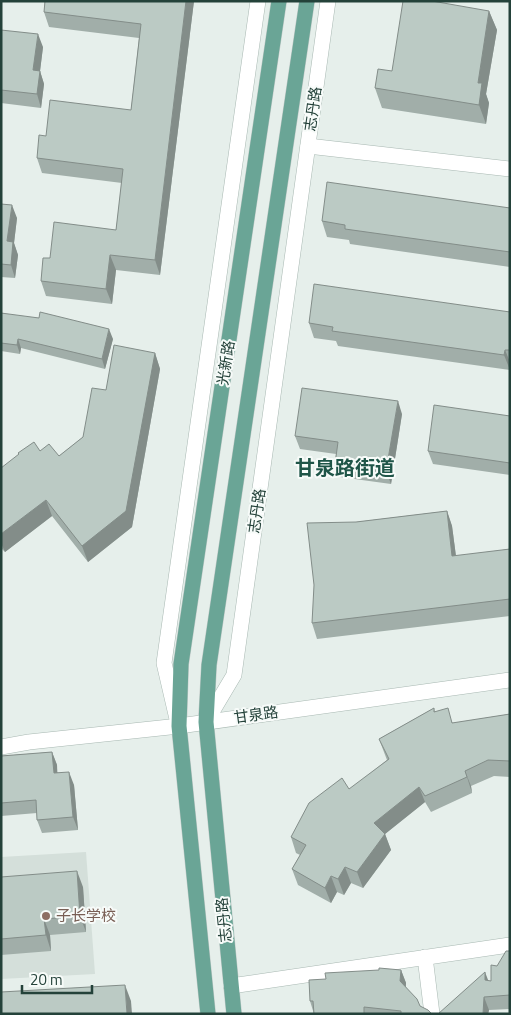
<svg xmlns="http://www.w3.org/2000/svg" width="511" height="1015" viewBox="0 0 511 1015" font-family="'Titillium Web','Noto Sans SC',sans-serif">
<style>
.built{fill:#d4dfda}
.lines{fill:none;stroke-linecap:round;stroke-linejoin:round}
.minor-casing{stroke:#a8b8b2;stroke-width:16}
.major-casing{stroke:#c2cac8;stroke-width:16}
.minor{stroke:#fff;stroke-width:15}
.major{stroke:#6aa596;stroke-width:15}
.wall{fill:#a1aea9}
.shaded-wall{fill:#838d89}
.building{fill:#bbcac4;stroke:#838d89}
.education-dot{fill:#8d6e63;stroke:#f7fbf9;stroke-width:2}
.labels{text-anchor:middle;stroke-width:4;stroke-linejoin:round;paint-order:stroke}
.street-label{font-size:15px;fill:#24423a;stroke:#f7fbf9}
.education-label{font-size:15px;fill:#785e54;stroke:#f7fbf9;text-anchor:start}
.district-label{font-size:20px;font-weight:bold;fill:#1f5548;stroke:#f7fbf9}
</style>
<rect width="100%" height="100%" fill="#e6efeb"/>
<path class="built" d="M 86,852 L 95,974 L 1,979 L 1,857 Z"/>
<g class="lines">
<g class="minor-casing">
<g id="minor">
<path d="M 308,146 L 510,169"/>
<path d="M 177,719 L 164,663 L 258,1"/>
<path d="M 206,722 L 234,675 L 328,1"/>
<path d="M 1,747 L 29,742 L 179,726 L 510,680"/>
<path d="M 425,957 L 432,1014"/>
<path d="M 231,986 L 510,945"/>
</g>
</g>
<g class="major-casing">
<g id="major">
<path d="M 208,1014 L 179,726 L 181,664 L 279,1"/>
<path d="M 234,1014 L 206,722 L 209,665 L 307,1"/>
</g>
</g>
<use href="#minor" class="minor"/>
<use href="#major" class="major"/>
</g>
<g class="wall">
<path d="M 45,1 L 194,1 L 160,275 L 116,270 L 112,304 L 46,296 L 41,281 L 50,258 L 116,230 L 122,183 L 42,173 L 37,158 L 46,136 L 131,110 L 139,38 L 49,27 L 44,12 Z"/>
<path d="M 489,11 L 497,30 L 486,94 L 489,103 L 486,124 L 382,108 L 375,88 L 392,71 Z"/>
<path d="M 1,30 L 43,47 L 40,71 L 44,84 L 41,108 L 1,103 Z"/>
<path d="M 1,204 L 17,218 L 14,243 L 18,255 L 15,278 L 1,277 Z"/>
<path d="M 510,208 L 510,267 L 350,244 L 349,240 L 327,237 L 322,221 Z"/>
<path d="M 510,312 L 510,370 L 338,346 L 336,341 L 314,338 L 309,323 Z"/>
<path d="M 1,313 L 113,339 L 105,369 L 21,348 L 20,354 L 1,351 Z"/>
<path d="M 155,353 L 160,369 L 132,527 L 88,562 L 52,516 L 5,552 L 1,548 L 1,468 L 40,451 L 59,456 L 83,437 L 106,390 Z"/>
<path d="M 402,414 L 391,484 L 340,477 L 335,464 L 336,454 L 300,449 L 295,436 Z"/>
<path d="M 510,416 L 510,475 L 433,464 L 428,451 Z"/>
<path d="M 447,511 L 452,526 L 456,556 L 510,549 L 510,616 L 317,639 L 312,623 L 356,522 Z"/>
<path d="M 434,708 L 435,712 L 453,723 L 510,714 L 510,777 L 494,776 L 471,786 L 472,793 L 431,812 L 425,802 L 385,834 L 391,850 L 363,888 L 351,883 L 344,895 L 337,892 L 331,903 L 298,885 L 292,869 L 300,855 L 296,853 L 291,837 L 387,760 L 379,739 Z"/>
<path d="M 52,752 L 57,765 L 57,772 L 74,785 L 78,830 L 42,833 L 37,820 L 37,813 L 1,816 L 1,756 Z"/>
<path d="M 1,877 L 83,887 L 86,932 L 50,935 L 51,951 L 1,955 Z"/>
<path d="M 510,951 L 510,1009 L 489,1010 L 488,1014 L 438,1014 L 489,981 L 491,981 L 497,966 Z"/>
<path d="M 401,970 L 406,983 L 406,987 L 420,1007 L 432,1014 L 314,1014 L 310,1001 L 326,979 Z"/>
</g>
<g class="shaded-wall">
<path d="M 186,1 L 194,1 L 160,275 L 155,260 Z"/>
<path d="M 489,11 L 497,30 L 486,94 L 489,103 L 486,124 L 479,105 L 478,83 Z"/>
<path d="M 38,34 L 43,47 L 40,71 L 44,84 L 41,108 L 37,94 L 33,70 Z"/>
<path d="M 12,205 L 17,218 L 14,243 L 18,255 L 15,278 L 11,265 L 7,241 Z"/>
<path d="M 110,255 L 116,270 L 112,304 L 106,289 Z"/>
<path d="M 109,329 L 113,339 L 105,369 L 102,359 Z"/>
<path d="M 18,339 L 21,348 L 20,354 L 17,345 Z"/>
<path d="M 505,350 L 510,362 L 510,370 L 504,355 Z"/>
<path d="M 155,353 L 160,369 L 132,527 L 88,562 L 82,546 Z"/>
<path d="M 398,401 L 402,414 L 391,484 L 386,471 Z"/>
<path d="M 46,500 L 52,516 L 5,552 L 1,543 L 1,534 Z"/>
<path d="M 447,511 L 452,526 L 458,572 L 452,556 Z"/>
<path d="M 52,752 L 57,765 L 58,786 L 54,773 Z"/>
<path d="M 465,771 L 471,786 L 472,793 L 467,777 Z"/>
<path d="M 69,772 L 74,785 L 78,830 L 73,817 Z"/>
<path d="M 419,787 L 425,802 L 380,838 L 374,823 Z"/>
<path d="M 385,834 L 391,850 L 363,888 L 357,872 Z"/>
<path d="M 345,867 L 351,883 L 344,895 L 338,879 Z"/>
<path d="M 77,871 L 83,887 L 86,932 L 80,916 Z"/>
<path d="M 331,876 L 337,892 L 331,903 L 325,888 Z"/>
<path d="M 44,919 L 50,935 L 51,951 L 46,935 Z"/>
<path d="M 401,970 L 406,983 L 405,994 L 400,981 Z"/>
<path d="M 485,972 L 490,985 L 485,980 Z"/>
<path d="M 125,985 L 131,1001 L 132,1014 L 127,1014 Z"/>
<path d="M 484,997 L 489,1010 L 488,1014 L 483,1014 Z"/>
</g>
<g class="building">
<path d="M 45,1 L 186,1 L 155,260 L 110,255 L 106,289 L 41,281 L 43,258 L 50,258 L 54,222 L 116,230 L 123,169 L 37,158 L 39,135 L 46,136 L 50,100 L 131,110 L 141,24 L 44,12 Z"/>
<path d="M 403,1 L 432,1 L 489,11 L 478,83 L 482,83 L 479,105 L 375,88 L 378,69 L 392,71 Z"/>
<path d="M 1,30 L 38,34 L 33,70 L 40,71 L 37,94 L 1,90 Z"/>
<path d="M 327,182 L 510,208 L 510,252 L 345,229 L 345,225 L 322,221 Z"/>
<path d="M 1,204 L 12,205 L 7,241 L 13,242 L 11,265 L 1,264 Z"/>
<path d="M 314,284 L 510,312 L 510,350 L 505,350 L 504,355 L 332,331 L 333,327 L 309,323 Z"/>
<path d="M 40,312 L 109,329 L 102,359 L 18,339 L 17,345 L 1,343 L 1,313 L 39,318 Z"/>
<path d="M 114,345 L 155,353 L 126,511 L 82,546 L 46,500 L 1,534 L 1,468 L 19,454 L 18,453 L 34,442 L 40,451 L 49,444 L 59,456 L 83,437 L 92,388 L 106,390 Z"/>
<path d="M 302,388 L 398,401 L 386,471 L 335,464 L 338,442 L 295,436 Z"/>
<path d="M 434,405 L 510,416 L 510,463 L 428,451 Z"/>
<path d="M 447,511 L 452,556 L 510,549 L 510,599 L 312,623 L 314,585 L 307,523 L 356,522 Z"/>
<path d="M 434,708 L 434,712 L 448,708 L 452,723 L 510,714 L 510,761 L 488,760 L 465,771 L 467,777 L 425,796 L 419,787 L 374,823 L 385,834 L 357,872 L 345,867 L 338,879 L 331,876 L 325,888 L 292,869 L 306,845 L 291,837 L 309,803 L 342,778 L 349,789 L 389,759 L 379,739 Z"/>
<path d="M 52,752 L 54,773 L 69,772 L 73,817 L 37,820 L 36,800 L 1,803 L 1,756 Z"/>
<path d="M 77,871 L 80,916 L 44,919 L 46,935 L 1,939 L 1,877 Z"/>
<path d="M 506,951 L 510,951 L 510,995 L 484,997 L 483,1014 L 438,1014 L 485,972 L 485,980 L 491,981 L 491,965 L 497,966 Z"/>
<path d="M 379,968 L 401,970 L 400,981 L 417,999 L 420,1006 L 428,1010 L 432,1014 L 401,1014 L 401,1011 L 364,1007 L 364,1014 L 314,1014 L 313,1001 L 310,1001 L 309,980 L 326,979 L 325,973 L 379,970 Z"/>
<path d="M 125,985 L 127,1014 L 1,1014 L 1,992 Z"/>
</g>
<circle class="education-dot" cx="46" cy="916" r="5"/>
<g class="labels">
<g class="street-label">
<text transform="translate(313 109) rotate(-82)" y="5">志丹路</text>
<text transform="translate(226 363) rotate(-81)" y="5">光新路</text>
<text transform="translate(257 511) rotate(-82)" y="5">志丹路</text>
<text transform="translate(256 715) rotate(-8)" y="5">甘泉路</text>
<text transform="translate(224 920) rotate(-96)" y="5">志丹路</text>
</g>
<g class="education-label">
<text x="56" y="921">子长学校</text>
</g>
<g class="district-label">
<text x="345" y="475">甘泉路街道</text>
</g>
</g>
<rect width="511" height="1015" fill="none" stroke="#24423a" stroke-width="5"/>
<path d="M22 985v8h70v-8" fill="none" stroke="#24423a" stroke-width="2.5"/>
<text x="30" y="985" font-size="15" fill="#24423a" stroke="#f7fbf9" stroke-width="4" paint-order="stroke">20 m</text>
</svg>
